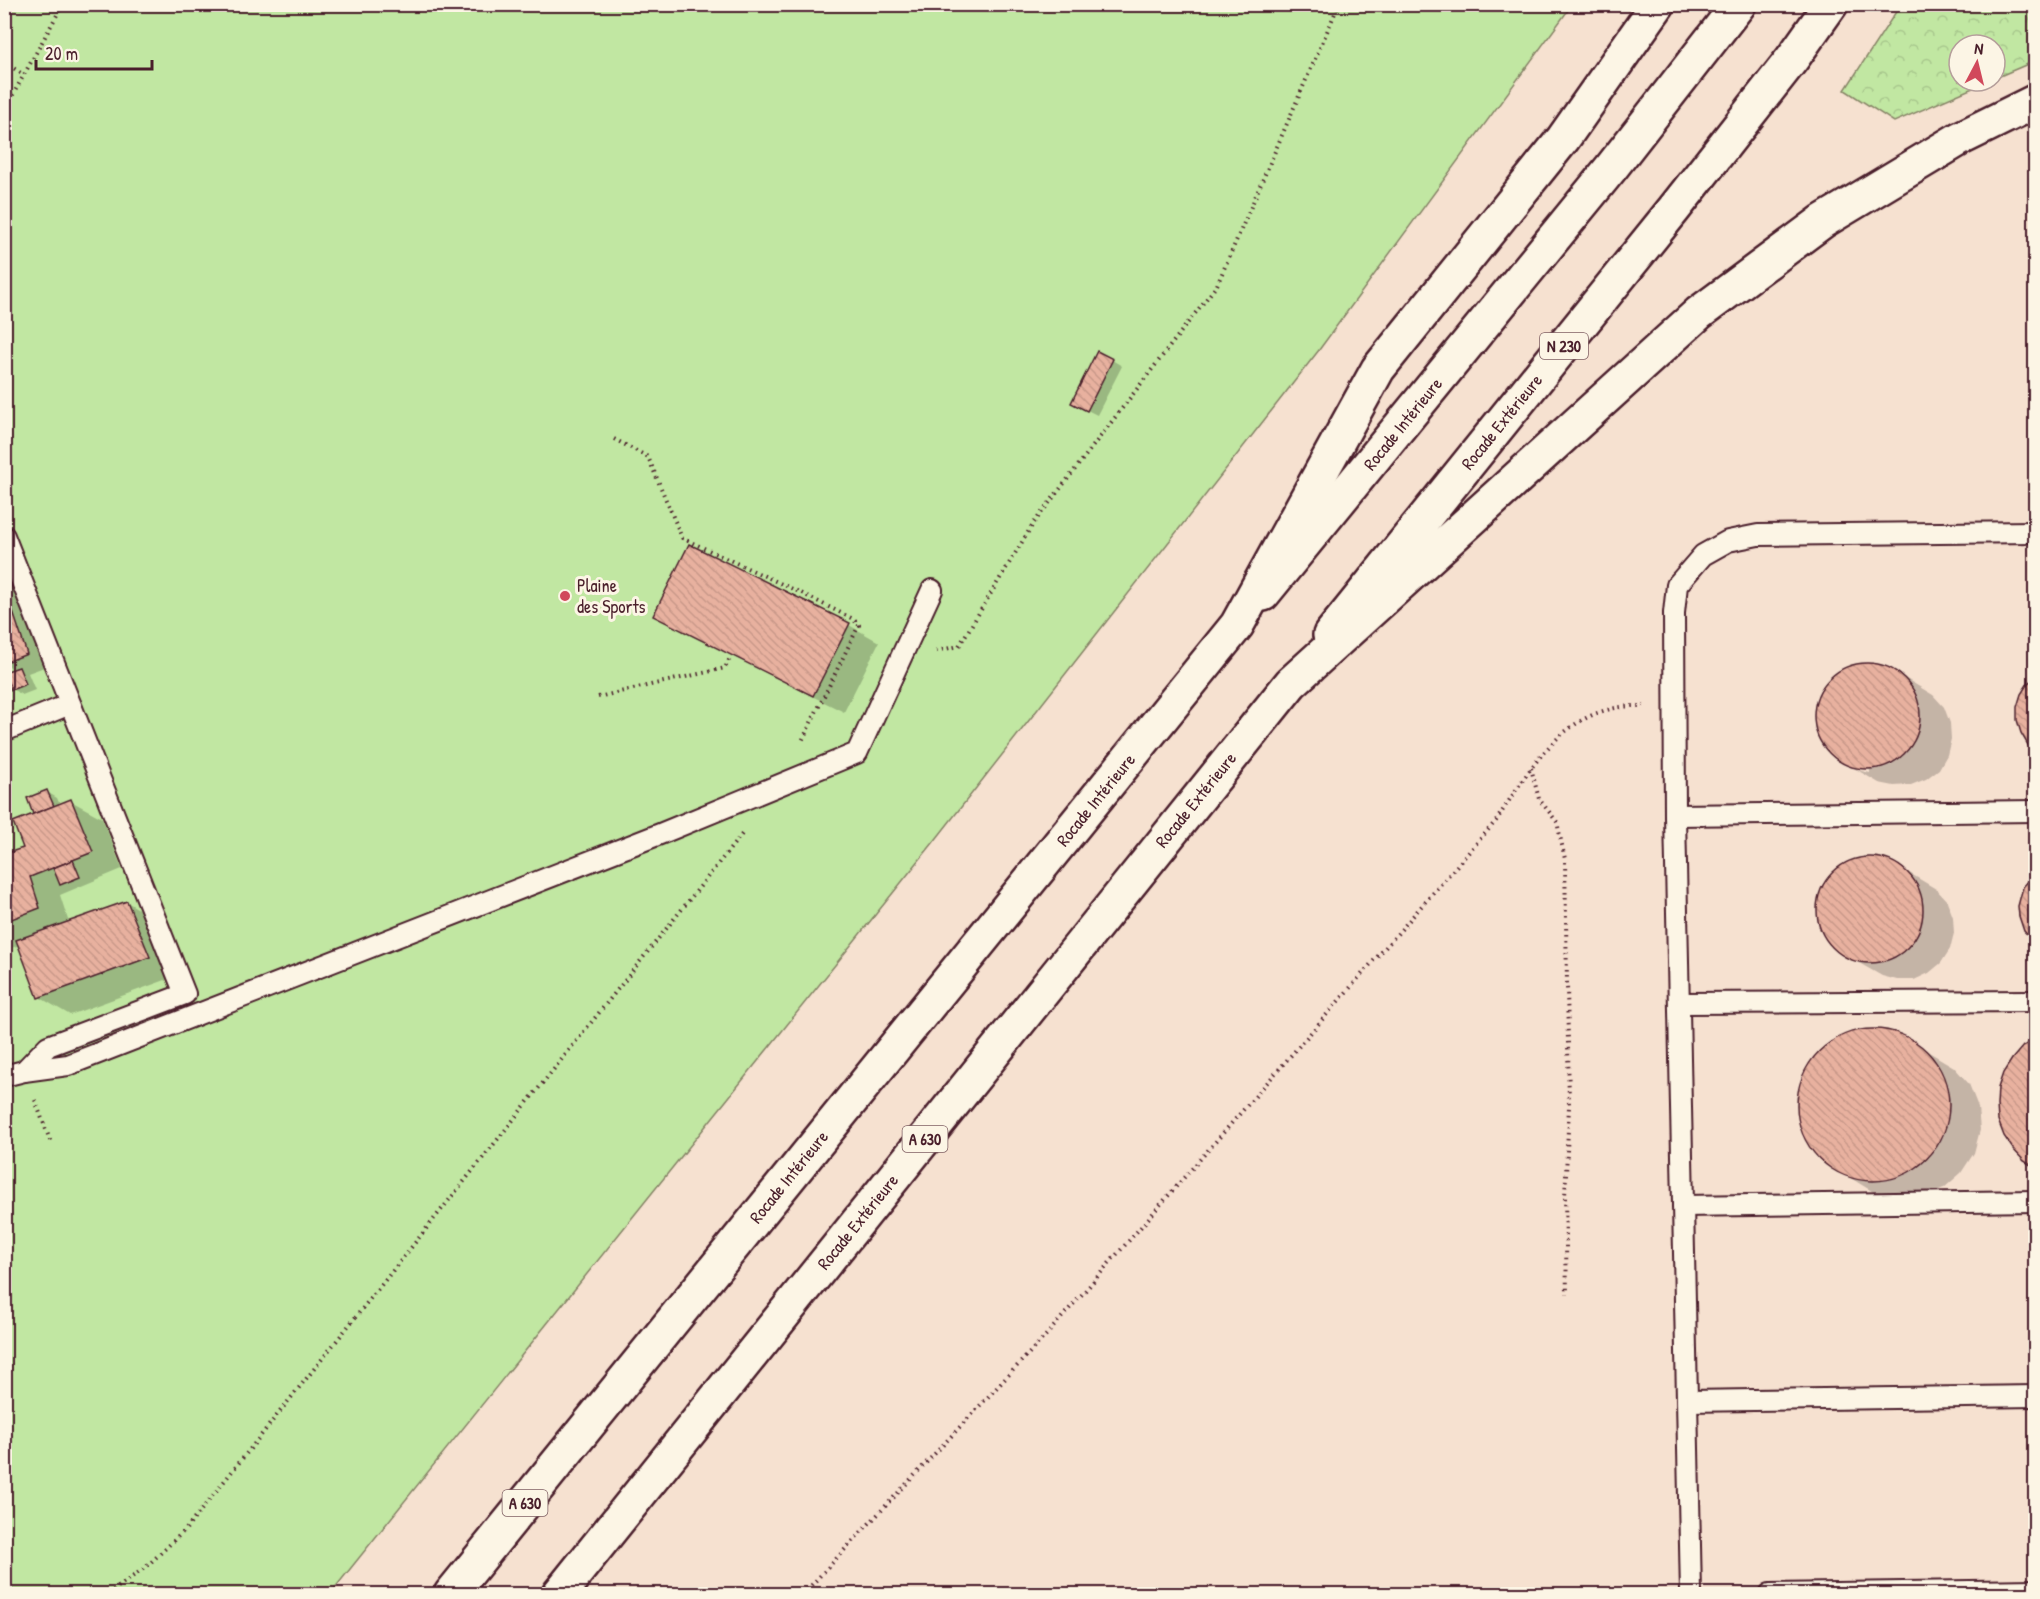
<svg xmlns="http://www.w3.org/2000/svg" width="2040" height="1599" viewBox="0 0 2040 1599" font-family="'Patrick Hand',sans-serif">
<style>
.forest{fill:url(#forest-crowns);stroke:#868366;stroke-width:1.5}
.garden{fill:#c1e7a2;stroke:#868366;stroke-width:1.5}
.shadow{fill:#0003;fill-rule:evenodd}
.building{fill:url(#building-back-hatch);stroke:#4a1f2b;stroke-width:1.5}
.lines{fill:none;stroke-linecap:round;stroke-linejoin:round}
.service-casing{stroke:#4a1f2b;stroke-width:24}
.trunk-casing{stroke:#4a1f2b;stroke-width:38}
.motorway-casing{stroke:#4a1f2b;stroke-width:38}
.path{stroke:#4a1f2b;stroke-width:4;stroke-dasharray:1.5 4.5;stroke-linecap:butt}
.service{stroke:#fcf5e5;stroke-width:20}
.trunk{stroke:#fcf5e5;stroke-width:33}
.motorway{stroke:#fcf5e5;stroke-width:33}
.poi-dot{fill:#d1495b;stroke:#fcf5e5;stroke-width:2}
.labels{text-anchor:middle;stroke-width:6;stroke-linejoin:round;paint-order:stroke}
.shield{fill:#fcf5e5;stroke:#7f5f63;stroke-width:1.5}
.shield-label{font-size:16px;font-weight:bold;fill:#4a1f2b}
.street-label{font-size:18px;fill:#4a1f2b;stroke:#fcf5e5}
.poi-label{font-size:18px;fill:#4a1f2b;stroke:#fcf5e5;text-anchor:start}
</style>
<defs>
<pattern id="forest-crowns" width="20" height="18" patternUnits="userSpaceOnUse" patternTransform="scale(1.5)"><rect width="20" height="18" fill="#c1e7a2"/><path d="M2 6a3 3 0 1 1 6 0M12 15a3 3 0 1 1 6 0" fill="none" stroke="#a7c68c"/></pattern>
<pattern id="building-back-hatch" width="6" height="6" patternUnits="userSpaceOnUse" patternTransform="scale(1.5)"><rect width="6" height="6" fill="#e8b19f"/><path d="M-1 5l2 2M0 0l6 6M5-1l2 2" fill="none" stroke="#c89889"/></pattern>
</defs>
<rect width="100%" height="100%" fill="#f6e1d0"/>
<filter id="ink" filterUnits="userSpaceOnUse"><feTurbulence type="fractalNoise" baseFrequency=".0167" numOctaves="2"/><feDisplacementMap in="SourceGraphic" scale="12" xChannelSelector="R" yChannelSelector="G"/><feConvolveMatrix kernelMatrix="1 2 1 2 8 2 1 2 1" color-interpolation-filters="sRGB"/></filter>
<g filter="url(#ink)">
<path class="forest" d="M 1901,4 L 2035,5 L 2035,61 L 1995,78 L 1995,45 L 1959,45 L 1959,81 L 1989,81 L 1894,122 L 1845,90 Z"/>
<path class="garden" d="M 5,5 L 1572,5 L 1319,350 L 933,843 L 330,1594 L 5,1594 Z"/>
<g class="shadow">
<path d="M 1112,360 L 1122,366 L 1097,415 L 1083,408 Z"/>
<path d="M 4,577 L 21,586 L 47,666 L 28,673 L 35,690 L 22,695 L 12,689 L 15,670 L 4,663 Z"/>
<path d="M 655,615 L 849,625 L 879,642 L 844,712 L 685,633 Z"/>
<path d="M 1872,664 L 1888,668 L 1933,695 L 1944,707 L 1950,723 L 1951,739 L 1947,755 L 1939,769 L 1926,779 L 1911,785 L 1894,786 L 1879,783 L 1847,764 L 1833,756 L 1823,743 L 1816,728 L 1815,711 L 1819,695 L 1828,682 L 1841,671 L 1856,665 ZM 1854,766 L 1870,770 L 1870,773 L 1858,770 Z"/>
<path d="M 47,792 L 57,798 L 60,805 L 71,801 L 102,818 L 122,869 L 60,895 L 69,923 L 127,902 L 157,920 L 179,975 L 70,1015 L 39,997 L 19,945 L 4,951 L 4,856 L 24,849 L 37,814 L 34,813 Z"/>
<path d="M 1875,858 L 1891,862 L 1936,889 L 1947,901 L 1953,917 L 1954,933 L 1950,949 L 1941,963 L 1929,973 L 1914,980 L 1897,980 L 1882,976 L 1836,950 L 1825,937 L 1819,922 L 1818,906 L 1822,890 L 1831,876 L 1844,865 L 1859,859 Z"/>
<path d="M 1880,1030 L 1902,1036 L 1954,1067 L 1969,1084 L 1978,1107 L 1980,1130 L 1974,1153 L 1961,1173 L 1944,1188 L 1922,1196 L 1898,1198 L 1875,1193 L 1844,1174 L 1824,1162 L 1809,1144 L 1800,1122 L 1798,1098 L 1804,1076 L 1817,1056 L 1834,1041 L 1856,1032 Z"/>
</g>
<g class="building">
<path d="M 1097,351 L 1113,359 L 1087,411 L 1071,403 Z"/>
<path d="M 689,544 L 850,623 L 813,696 L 653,616 Z"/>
<path d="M 4,585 L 27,654 L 4,663 Z"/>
<circle cx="1867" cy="716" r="53"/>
<path d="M 19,667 L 26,684 L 11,690 L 4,672 Z"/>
<path d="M 2036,677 L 2036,752 L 2028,745 L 2021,733 L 2017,720 L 2017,707 L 2021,694 L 2028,683 Z"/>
<path d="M 47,790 L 54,806 L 33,814 L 27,798 Z"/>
<path d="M 71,799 L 93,852 L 30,877 L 40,908 L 4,922 L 4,854 L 23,848 L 13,822 Z"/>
<circle cx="1870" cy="910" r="53"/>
<path d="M 73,860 L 80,877 L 60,885 L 53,868 Z"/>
<path d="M 2036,872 L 2036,944 L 2024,931 L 2019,916 L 2018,906 L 2023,887 Z"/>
<path d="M 127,901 L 150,957 L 38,998 L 16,940 Z"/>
<circle cx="1873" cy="1105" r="76"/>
<path d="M 2036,1039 L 2036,1168 L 2024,1161 L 2013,1149 L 2004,1136 L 1998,1120 L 1997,1105 L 1998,1088 L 2003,1073 L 2012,1059 L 2023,1046 Z"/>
</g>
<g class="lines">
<g class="service-casing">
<g id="service">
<path d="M 4,536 L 185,994 L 48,1046 L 24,1071 L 4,1076"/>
<path d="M 4,731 L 70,704"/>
<path d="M 1675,815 L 2036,811"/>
<path d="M 1679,1003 L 2036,1001"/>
<path d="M 24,1071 L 68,1065 L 660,834 L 857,753 L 932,590"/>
<path d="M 1683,1206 L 2036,1201"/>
<path d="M 1688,1401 L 2036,1396"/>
<path d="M 1691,1594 L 1675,815 L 1674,613 L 1677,585 L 1703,555 L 1728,541 L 1758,535 L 2036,532"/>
<path d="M 1770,1594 L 2036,1590"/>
</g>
</g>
<g class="trunk-casing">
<g id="trunk">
<path d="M 1263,594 L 1611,168 L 1739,4"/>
<path d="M 1330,635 L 1674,209 L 1792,59 L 1831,4"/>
</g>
</g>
<g class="motorway-casing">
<g id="motorway">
<path d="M 451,1594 L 1237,625 L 1378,369 L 1563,139 L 1658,4"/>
<path d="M 559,1594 L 1291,683 L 1699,313 L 1823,221 L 1961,138 L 2036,101"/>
</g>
</g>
<g class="path">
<path d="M 4,62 L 24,75"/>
<path d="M 4,111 L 63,4"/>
<path d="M 614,439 L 648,457 L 682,538 L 797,591 L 853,619 L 859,625 L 801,743"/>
<path d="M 936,651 L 959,646 L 1033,524 L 1217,285 L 1339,4"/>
<path d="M 598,697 L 725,668 L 730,658"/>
<path d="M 1531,768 L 1539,799 L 1557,822 L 1565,859 L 1569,1106 L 1565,1197 L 1567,1294"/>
<path d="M 35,1100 L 51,1143"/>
<path d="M 108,1594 L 146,1567 L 186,1529 L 742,834"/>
<path d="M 803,1594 L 1049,1332 L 1496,821 C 1533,764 1566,703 1644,706"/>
</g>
<use href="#service" class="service"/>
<use href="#trunk" class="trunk"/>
<use href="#motorway" class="motorway"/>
</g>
</g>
<circle class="poi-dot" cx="565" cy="596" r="6"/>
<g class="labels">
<g class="shield">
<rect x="1540" y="333" width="48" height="26" rx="4.5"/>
<rect x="902.5" y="1126" width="45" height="26" rx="4.5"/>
<rect x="502.5" y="1490" width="45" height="26" rx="4.5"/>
</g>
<g class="shield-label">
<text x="1564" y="352">N 230</text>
<text x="925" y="1145">A 630</text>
<text x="525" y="1509">A 630</text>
</g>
<g class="street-label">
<text transform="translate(1502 422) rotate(-51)" y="6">Rocade Extérieure</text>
<text transform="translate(1403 424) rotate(-51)" y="6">Rocade Intérieure</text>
<text transform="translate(1096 800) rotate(-51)" y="6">Rocade Intérieure</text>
<text transform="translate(1196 800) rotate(-51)" y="6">Rocade Extérieure</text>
<text transform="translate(789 1177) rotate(-51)" y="6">Rocade Intérieure</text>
<text transform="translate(858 1222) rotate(-51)" y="6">Rocade Extérieure</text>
</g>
<g class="poi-label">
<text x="577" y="592">Plaine<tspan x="577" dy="21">des Sports</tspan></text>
</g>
</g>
<rect width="2040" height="1599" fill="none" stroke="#fcf5e5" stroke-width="24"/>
<rect x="12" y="12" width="2016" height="1575" fill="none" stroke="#4a1f2b" stroke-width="2" filter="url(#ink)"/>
<g transform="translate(1977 63) rotate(7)"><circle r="28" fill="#fcf5e5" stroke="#b59f9b" stroke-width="1.5"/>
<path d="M0-4.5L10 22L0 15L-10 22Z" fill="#d1495b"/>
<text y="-9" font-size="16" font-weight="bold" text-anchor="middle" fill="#4a1f2b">N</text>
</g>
<path d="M36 60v9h116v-9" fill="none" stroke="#4a1f2b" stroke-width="3"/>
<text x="45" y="60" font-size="18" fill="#4a1f2b" stroke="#fcf5e5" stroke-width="4.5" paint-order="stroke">20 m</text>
</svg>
